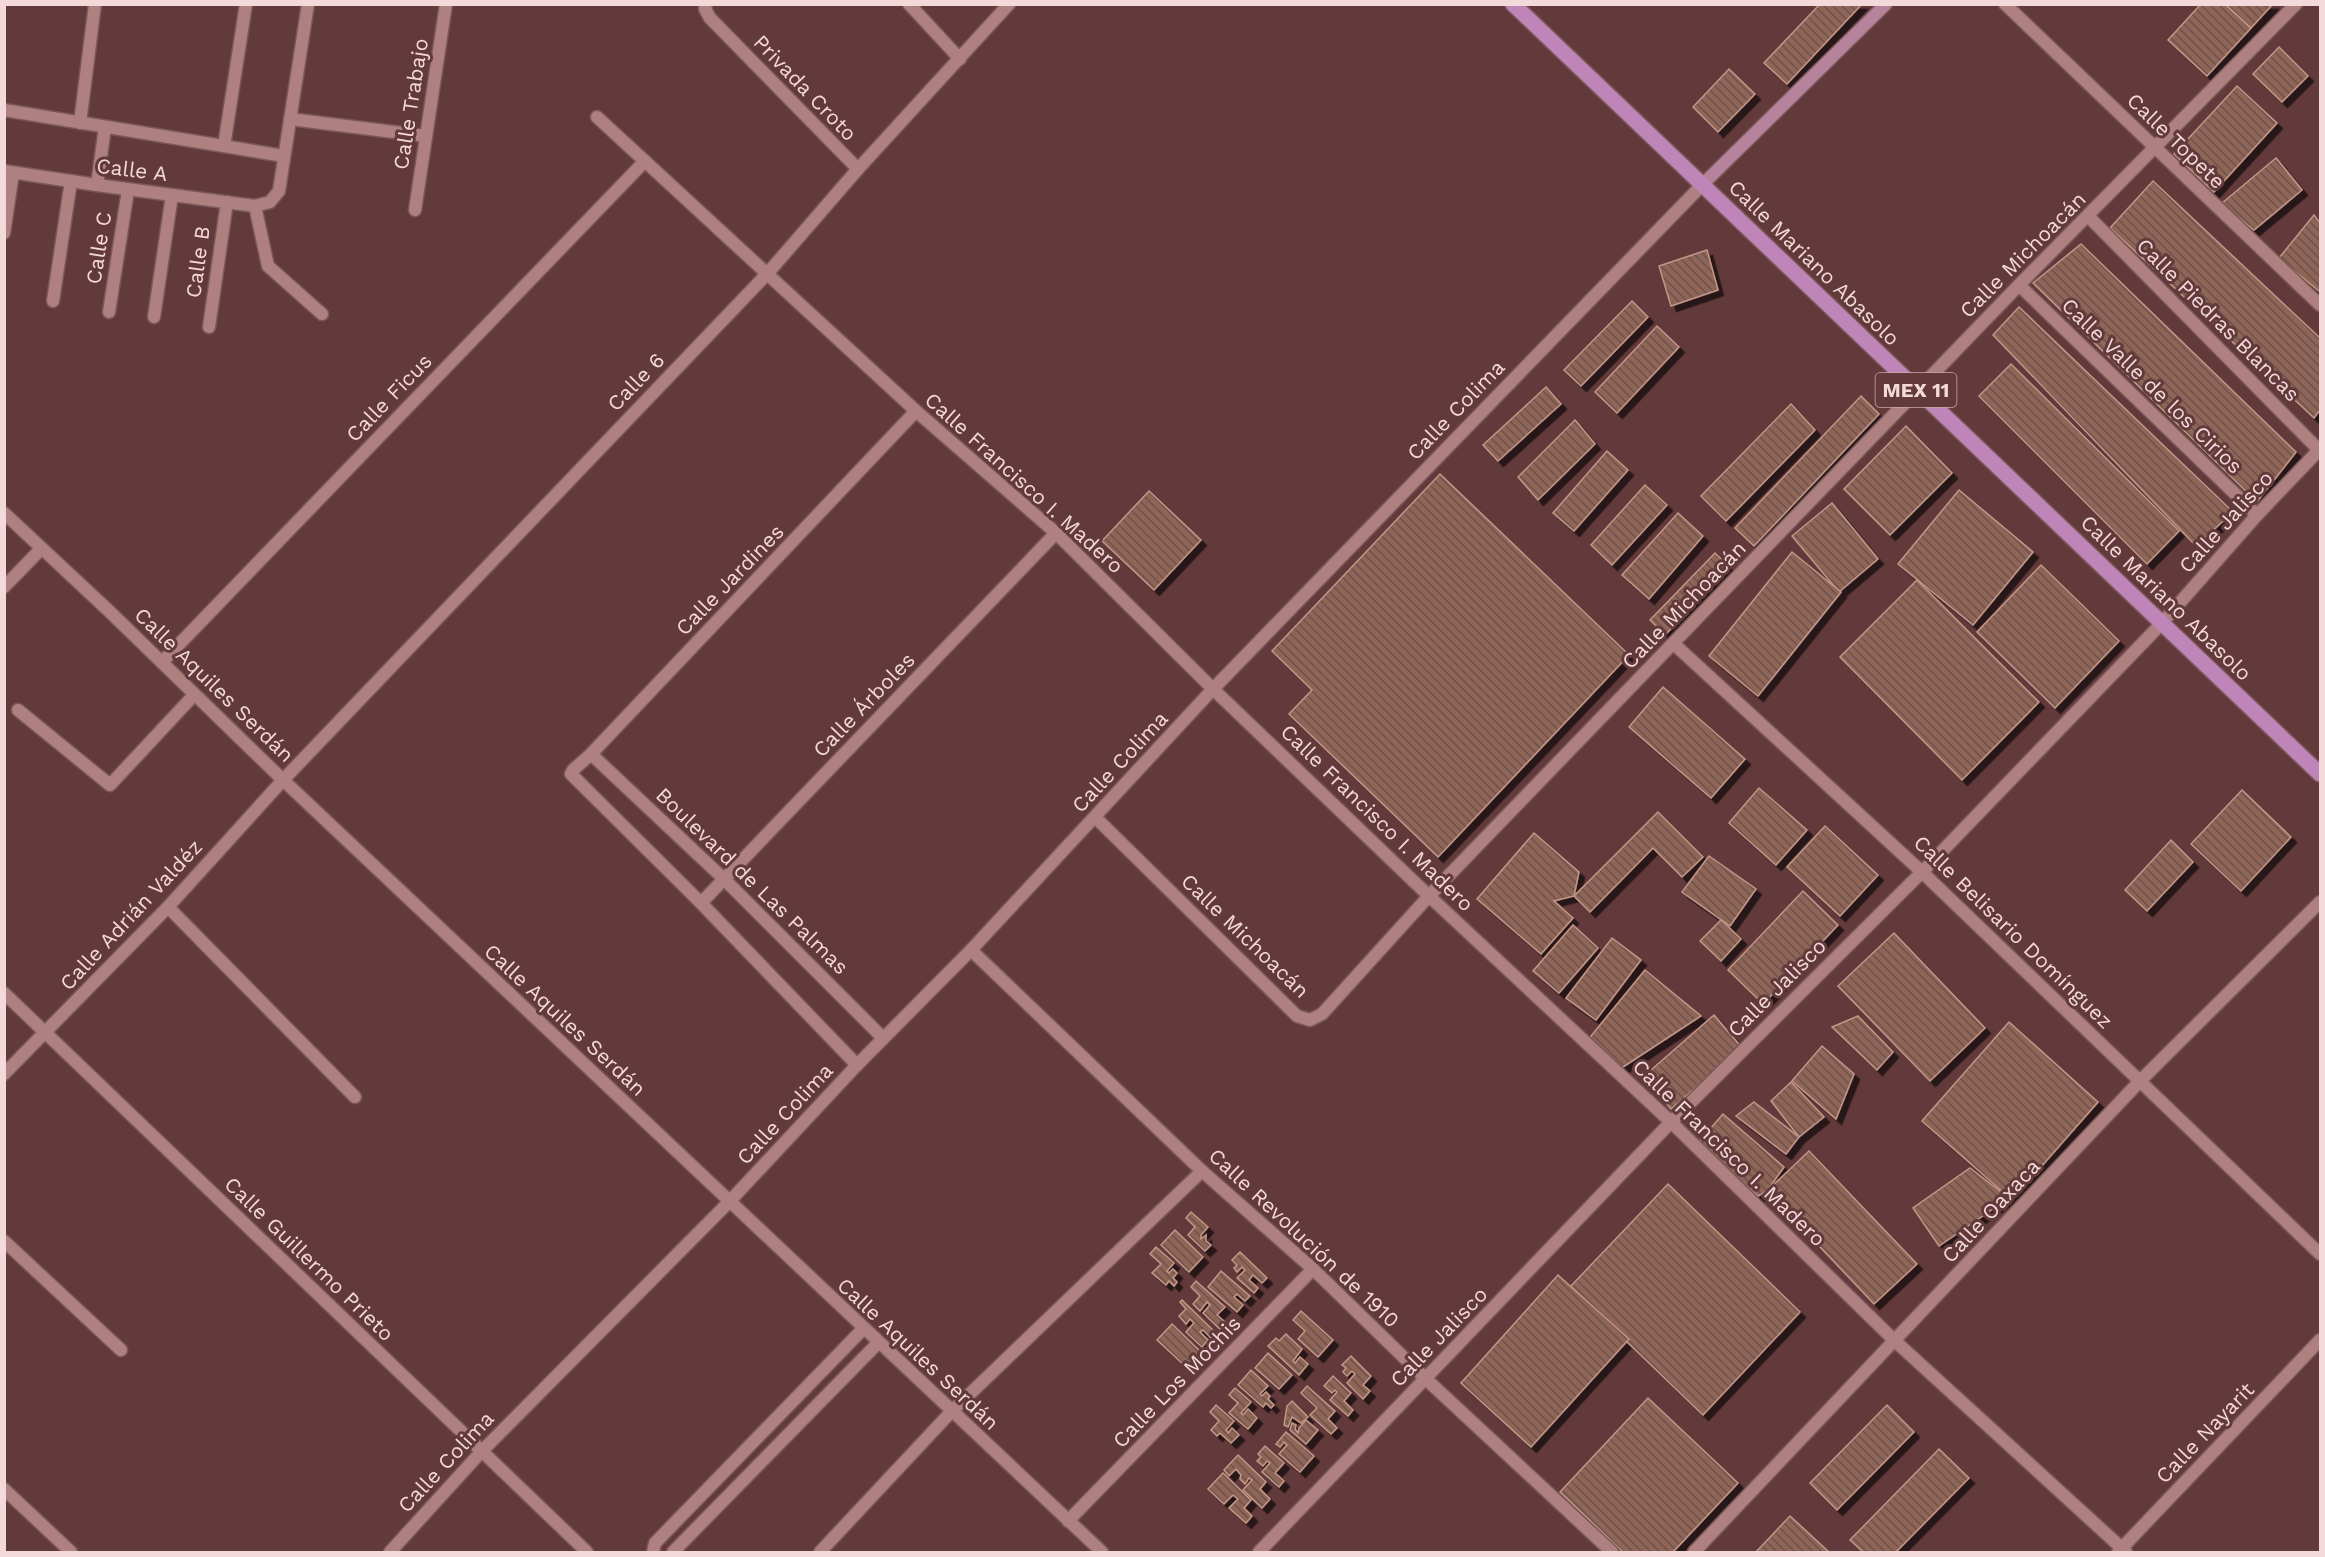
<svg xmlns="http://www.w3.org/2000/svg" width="2325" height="1557" viewBox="0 0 2325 1557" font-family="'Work Sans',sans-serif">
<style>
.building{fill:url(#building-back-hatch);stroke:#c39788;stroke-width:1.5;filter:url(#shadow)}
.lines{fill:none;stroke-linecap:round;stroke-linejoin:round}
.street-casing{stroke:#7a5859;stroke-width:15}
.secondary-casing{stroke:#7a5859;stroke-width:15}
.primary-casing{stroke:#7a5859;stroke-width:18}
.street{stroke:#af8080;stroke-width:12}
.secondary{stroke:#b7829c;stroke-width:12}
.primary{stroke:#bf85b8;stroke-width:15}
.labels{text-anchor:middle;stroke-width:6;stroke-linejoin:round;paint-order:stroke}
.shield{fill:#633a3b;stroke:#c8a9aa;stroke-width:1.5}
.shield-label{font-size:20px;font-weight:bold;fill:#f3d9d9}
.street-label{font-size:21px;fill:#f3d9d9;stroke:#633a3b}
</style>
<defs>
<pattern id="building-back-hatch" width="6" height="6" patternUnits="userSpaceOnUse" patternTransform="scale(1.5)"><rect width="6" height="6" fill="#8e6557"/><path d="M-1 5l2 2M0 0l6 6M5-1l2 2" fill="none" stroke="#6c534c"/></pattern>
<filter id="shadow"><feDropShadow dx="5.5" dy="5.5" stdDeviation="0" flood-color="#0009"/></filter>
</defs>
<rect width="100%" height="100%" fill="#633a3b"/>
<g class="building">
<path d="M 1820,4 L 1862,4 L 1787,84 L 1764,63 Z"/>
<path d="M 2201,4 L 2225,4 L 2251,28 L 2207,76 L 2168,40 Z"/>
<path d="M 2225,4 L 2273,4 L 2251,28 Z"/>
<path d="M 2279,47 L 2308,76 L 2282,102 L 2253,74 Z"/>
<path d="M 1729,69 L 1755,94 L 1718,132 L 1693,107 Z"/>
<path d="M 2237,86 L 2277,123 L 2214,192 L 2174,154 Z"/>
<path d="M 2276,158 L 2302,190 L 2254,230 L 2221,204 Z"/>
<path d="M 2153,181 L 2320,338 L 2320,410 L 2314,418 L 2110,228 Z"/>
<path d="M 2314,215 L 2320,223 L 2320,292 L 2279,258 Z"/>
<path d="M 2081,244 L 2296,452 L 2257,502 L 2033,283 Z"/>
<path d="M 1707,250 L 1718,290 L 1671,306 L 1659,266 Z"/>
<path d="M 1632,301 L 1648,317 L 1581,386 L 1564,370 Z"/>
<path d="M 2019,307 L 2233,512 L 2196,546 L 1993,335 Z"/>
<path d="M 1657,326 L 1679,347 L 1617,413 L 1595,392 Z"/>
<path d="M 2011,364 L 2179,531 L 2147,564 L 1979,396 Z"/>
<path d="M 1546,387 L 1561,404 L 1498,461 L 1483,445 Z"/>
<path d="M 1861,396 L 1879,414 L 1754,546 L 1735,528 Z"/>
<path d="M 1791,404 L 1815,430 L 1726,521 L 1701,496 Z"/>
<path d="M 1575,420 L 1595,444 L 1538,500 L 1518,477 Z"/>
<path d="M 1906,426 L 1952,473 L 1890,535 L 1844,489 Z"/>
<path d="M 1607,451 L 1628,470 L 1574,531 L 1553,513 Z"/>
<path d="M 1440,474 L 1629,655 L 1438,857 L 1289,714 L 1312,690 L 1272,651 Z"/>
<path d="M 1645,485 L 1667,505 L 1612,565 L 1591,545 Z"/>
<path d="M 1959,490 L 2033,552 L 1973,625 L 1898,564 Z"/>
<path d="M 1149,491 L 1201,540 L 1154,590 L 1102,541 Z"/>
<path d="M 1832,503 L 1878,559 L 1839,592 L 1792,536 Z"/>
<path d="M 1678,513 L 1703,536 L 1649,599 L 1622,575 Z"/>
<path d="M 1792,552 L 1841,592 L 1758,696 L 1709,656 Z"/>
<path d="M 1715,553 L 1730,568 L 1665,635 L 1650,620 Z"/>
<path d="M 2041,565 L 2119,641 L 2055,708 L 1977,632 Z"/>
<path d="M 1917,580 L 2039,702 L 1962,780 L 1840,657 Z"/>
<path d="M 1663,687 L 1745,759 L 1711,798 L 1629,727 Z"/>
<path d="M 1759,788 L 1807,830 L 1776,865 L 1729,823 Z"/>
<path d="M 2242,790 L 2291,837 L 2241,891 L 2191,844 Z"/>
<path d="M 1658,812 L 1703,857 L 1682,877 L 1653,848 L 1590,912 L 1574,896 Z"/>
<path d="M 1825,826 L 1878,875 L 1840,916 L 1787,867 Z"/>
<path d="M 1534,833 L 1579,872 L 1574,896 L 1554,901 L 1573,918 L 1541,954 L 1477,899 Z"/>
<path d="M 2171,840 L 2193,862 L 2147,911 L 2125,890 Z"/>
<path d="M 1709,856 L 1756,889 L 1730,926 L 1682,892 Z"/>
<path d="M 1803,891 L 1838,925 L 1763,1004 L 1728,970 Z"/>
<path d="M 1721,920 L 1741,939 L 1721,961 L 1700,941 Z"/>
<path d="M 1573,925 L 1598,948 L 1559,993 L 1533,971 Z"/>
<path d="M 1894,933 L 1985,1028 L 1930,1081 L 1838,986 Z"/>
<path d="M 1612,938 L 1641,960 L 1596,1020 L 1566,998 Z"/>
<path d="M 1645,970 L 1701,1016 L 1620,1069 L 1587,1041 Z"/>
<path d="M 1714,1015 L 1742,1048 L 1671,1109 L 1643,1077 Z"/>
<path d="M 1858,1016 L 1893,1052 L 1877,1070 L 1832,1027 Z"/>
<path d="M 2009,1022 L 2098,1102 L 2012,1200 L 1922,1121 Z"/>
<path d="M 1822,1046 L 1854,1074 L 1836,1119 L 1792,1081 Z"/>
<path d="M 1791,1082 L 1824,1117 L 1799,1137 L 1771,1101 Z"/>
<path d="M 1754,1102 L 1799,1137 L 1786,1154 L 1736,1116 Z"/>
<path d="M 1723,1114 L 1784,1167 L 1767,1191 L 1758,1196 L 1697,1144 Z"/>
<path d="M 1809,1151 L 1917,1264 L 1874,1304 L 1767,1191 Z"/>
<path d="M 1970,1168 L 2009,1198 L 1939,1246 L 1913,1208 Z"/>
<path d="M 1668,1184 L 1800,1312 L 1703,1415 L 1570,1287 Z"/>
<path d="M 1191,1212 L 1208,1227 L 1201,1235 L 1201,1239 L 1206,1235 L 1206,1241 L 1211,1245 L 1205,1251 L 1188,1235 L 1195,1227 L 1186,1218 Z"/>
<path d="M 1175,1230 L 1203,1257 L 1189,1272 L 1161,1245 Z"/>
<path d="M 1156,1247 L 1174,1263 L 1167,1271 L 1169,1273 L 1173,1269 L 1177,1273 L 1173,1278 L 1177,1282 L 1174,1286 L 1169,1281 L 1166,1285 L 1152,1273 L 1161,1264 L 1150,1254 Z"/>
<path d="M 1240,1252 L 1267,1278 L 1262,1283 L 1253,1275 L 1249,1280 L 1258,1288 L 1254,1293 L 1237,1278 L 1245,1270 L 1242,1267 L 1237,1272 L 1234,1268 L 1237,1265 L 1232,1260 Z"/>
<path d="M 1221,1271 L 1250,1296 L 1245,1301 L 1237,1294 L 1234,1297 L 1243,1305 L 1237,1312 L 1208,1287 Z"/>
<path d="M 1558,1275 L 1629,1339 L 1531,1447 L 1461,1383 Z"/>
<path d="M 1196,1281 L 1225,1307 L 1217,1315 L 1225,1322 L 1220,1329 L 1203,1313 L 1210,1305 L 1207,1302 L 1200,1311 L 1193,1304 L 1200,1296 L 1191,1287 Z"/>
<path d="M 1182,1300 L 1216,1333 L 1211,1338 L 1203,1330 L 1200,1332 L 1208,1340 L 1202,1347 L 1186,1332 L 1194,1323 L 1190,1319 L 1186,1324 L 1179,1316 L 1186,1309 L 1180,1302 Z"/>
<path d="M 1301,1311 L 1333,1340 L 1318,1357 L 1298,1339 L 1305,1331 L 1293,1320 Z"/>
<path d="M 1172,1324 L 1203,1354 L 1195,1362 L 1192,1359 L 1185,1366 L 1157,1340 Z"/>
<path d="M 1286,1334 L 1302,1349 L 1293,1361 L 1295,1363 L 1300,1357 L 1308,1364 L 1299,1375 L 1268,1346 L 1276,1338 L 1279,1341 Z"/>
<path d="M 1268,1353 L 1292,1375 L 1279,1389 L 1255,1368 Z"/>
<path d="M 1351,1356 L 1371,1376 L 1363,1385 L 1370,1391 L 1363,1399 L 1347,1383 L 1355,1374 L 1352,1371 L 1347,1376 L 1343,1372 L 1346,1368 L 1342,1365 Z"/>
<path d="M 1251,1370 L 1268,1386 L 1260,1394 L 1262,1396 L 1266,1392 L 1270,1396 L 1268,1399 L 1274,1405 L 1271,1408 L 1266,1403 L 1263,1407 L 1238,1385 Z"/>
<path d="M 1333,1376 L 1351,1393 L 1344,1401 L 1353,1410 L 1348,1416 L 1330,1400 L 1337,1392 L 1335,1390 L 1332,1393 L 1324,1386 Z"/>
<path d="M 1307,1386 L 1335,1411 L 1328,1419 L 1337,1428 L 1331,1434 L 1310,1415 L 1317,1408 L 1301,1393 Z"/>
<path d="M 1235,1388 L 1251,1402 L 1241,1413 L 1243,1415 L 1248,1409 L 1257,1418 L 1248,1429 L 1229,1413 L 1238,1403 L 1229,1395 Z"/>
<path d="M 1648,1398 L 1738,1483 L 1673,1552 L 1623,1552 L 1560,1492 Z"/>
<path d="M 1292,1401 L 1308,1417 L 1301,1423 L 1292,1417 L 1288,1427 L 1284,1425 L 1287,1406 Z"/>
<path d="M 1216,1405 L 1234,1421 L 1226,1430 L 1228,1433 L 1232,1428 L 1239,1435 L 1231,1443 L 1220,1433 L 1217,1436 L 1211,1430 L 1219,1421 L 1210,1412 Z"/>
<path d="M 1887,1405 L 1914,1432 L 1837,1510 L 1810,1483 Z"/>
<path d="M 1306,1420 L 1318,1430 L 1306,1444 L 1290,1430 L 1292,1423 L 1296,1425 L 1295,1429 L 1298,1433 L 1299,1428 Z"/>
<path d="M 1286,1432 L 1314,1456 L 1300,1472 L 1279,1454 L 1287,1445 L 1284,1442 L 1280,1447 L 1276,1444 Z"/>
<path d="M 1265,1446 L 1284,1463 L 1275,1473 L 1284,1481 L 1279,1487 L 1262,1472 L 1270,1463 L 1267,1461 L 1263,1466 L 1257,1461 L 1261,1457 L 1258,1454 Z"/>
<path d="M 1939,1449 L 1969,1478 L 1896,1552 L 1863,1552 L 1850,1540 Z"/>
<path d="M 1238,1455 L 1266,1482 L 1260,1489 L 1270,1499 L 1262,1508 L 1243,1490 L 1252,1480 L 1249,1478 L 1245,1484 L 1240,1479 L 1241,1475 L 1236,1469 L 1229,1476 L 1224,1470 Z"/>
<path d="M 1223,1473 L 1251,1500 L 1244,1508 L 1252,1516 L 1246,1523 L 1229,1508 L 1238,1499 L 1233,1495 L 1224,1504 L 1208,1489 Z"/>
<path d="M 1790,1516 L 1829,1552 L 1756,1552 Z"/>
</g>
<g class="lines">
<g class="street-casing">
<g id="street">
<path d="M 706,4 L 705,9 L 710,18 L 858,169"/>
<path d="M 909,4 L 960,59"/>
<path d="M 2005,4 L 2320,305"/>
<path d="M 4,110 L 284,156"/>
<path d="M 597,117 L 916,411 L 1056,533 L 1213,689 L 1429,896 L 1671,1122 L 1895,1341 L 2126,1552"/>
<path d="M 290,119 L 426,136"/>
<path d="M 80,123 L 95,4"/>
<path d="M 224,146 L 246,4"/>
<path d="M 4,171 L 97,185 L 255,206 L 270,202 L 279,191 L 308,4"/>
<path d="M 97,185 L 105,127"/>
<path d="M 255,206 L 268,266 L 322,314"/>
<path d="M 415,210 L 446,4"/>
<path d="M 2089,217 L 2319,450"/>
<path d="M 4,233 L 13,173"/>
<path d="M 2019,285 L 2257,515"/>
<path d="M 53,301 L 71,181"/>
<path d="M 109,312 L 128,190"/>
<path d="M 154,317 L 172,195"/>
<path d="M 209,327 L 227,202"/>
<path d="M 4,513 L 109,611 L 283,780 L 1102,1552"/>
<path d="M 4,587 L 41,549"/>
<path d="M 1674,644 L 1922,872 L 2320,1254"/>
<path d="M 162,662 L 645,161"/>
<path d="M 18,710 L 110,785 L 194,695"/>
<path d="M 591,754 L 724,879 L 883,1038"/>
<path d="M 1095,817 L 1297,1016 L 1310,1020 L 1322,1014 L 1429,896 L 2019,285 L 2296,4"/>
<path d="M 701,903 L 1056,533"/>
<path d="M 168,907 L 355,1097"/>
<path d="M 971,950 L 1202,1171 L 1313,1269 L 1426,1379 L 1612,1552"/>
<path d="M 4,993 L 587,1552"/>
<path d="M 857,1065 L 701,903 L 571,774 L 573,770 L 591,754 L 916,411"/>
<path d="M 4,1074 L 168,907 L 283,780 L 767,274 L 858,169 L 1009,4"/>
<path d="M 4,1241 L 121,1350"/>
<path d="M 4,1489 L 71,1552"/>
<path d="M 1068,1521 L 1313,1269"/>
<path d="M 390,1552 L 481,1452 L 729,1202 L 857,1065 L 971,950 L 1213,689 L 1702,185"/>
<path d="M 653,1552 L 655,1543 L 863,1329"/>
<path d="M 673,1552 L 878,1343"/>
<path d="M 820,1552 L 951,1412 L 1202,1171"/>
<path d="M 1259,1552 L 1671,1122 L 1922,872 L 2162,623 L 2257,515 L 2320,449"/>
<path d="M 1694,1552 L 2140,1081 L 2320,902"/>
<path d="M 2118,1552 L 2320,1340"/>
</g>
</g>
<g class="secondary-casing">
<path id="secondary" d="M 1702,185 L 1886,4"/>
</g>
<g class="primary-casing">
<path id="primary" d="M 1513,4 L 2320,774"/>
</g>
<use href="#street" class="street"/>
<use href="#secondary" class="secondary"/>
<use href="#primary" class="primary"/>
</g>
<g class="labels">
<rect class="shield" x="1875.5" y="373" width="81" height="34" rx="4.5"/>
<g class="shield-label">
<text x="1916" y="397">MEX 11</text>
</g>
<g class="street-label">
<text transform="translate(805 88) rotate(46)" y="7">Privada Croto</text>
<text transform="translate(411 104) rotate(-81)" y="7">Calle Trabajo</text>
<text transform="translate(2176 141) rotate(44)" y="7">Calle Topete</text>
<text transform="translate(132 170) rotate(7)" y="7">Calle A</text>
<text transform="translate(99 248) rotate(-81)" y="7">Calle C</text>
<text transform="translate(2023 255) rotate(-45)" y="7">Calle Michoacán</text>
<text transform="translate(198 262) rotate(-82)" y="7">Calle B</text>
<text transform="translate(1814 263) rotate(44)" y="7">Calle Mariano Abasolo</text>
<text transform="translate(2218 320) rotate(45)" y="7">Calle Piedras Blancas</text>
<text transform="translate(636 382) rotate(-46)" y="7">Calle 6</text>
<text transform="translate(2152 386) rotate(44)" y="7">Calle Valle de los Cirios</text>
<text transform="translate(389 398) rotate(-46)" y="7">Calle Ficus</text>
<text transform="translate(1456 410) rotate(-46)" y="7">Calle Colima</text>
<text transform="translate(1024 483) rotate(42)" y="7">Calle Francisco I. Madero</text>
<text transform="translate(2226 522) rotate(-48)" y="7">Calle Jalisco</text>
<text transform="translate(730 580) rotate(-46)" y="7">Calle Jardines</text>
<text transform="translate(2166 598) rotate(44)" y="7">Calle Mariano Abasolo</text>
<text transform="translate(1684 605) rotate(-46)" y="7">Calle Michoacán</text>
<text transform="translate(214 685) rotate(44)" y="7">Calle Aquiles Serdán</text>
<text transform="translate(864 705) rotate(-46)" y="7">Calle Árboles</text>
<text transform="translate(1120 762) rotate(-47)" y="7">Calle Colima</text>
<text transform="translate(1377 818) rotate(44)" y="7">Calle Francisco I. Madero</text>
<text transform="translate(752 881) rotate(44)" y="7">Boulevard de Las Palmas</text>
<text transform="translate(131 915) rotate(-47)" y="7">Calle Adrián Valdéz</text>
<text transform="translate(2013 932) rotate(44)" y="7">Calle Belisario Domínguez</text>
<text transform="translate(1245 936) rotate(44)" y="7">Calle Michoacán</text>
<text transform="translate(1777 988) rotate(-45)" y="7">Calle Jalisco</text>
<text transform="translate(565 1020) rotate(43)" y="7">Calle Aquiles Serdán</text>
<text transform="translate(785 1114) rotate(-47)" y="7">Calle Colima</text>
<text transform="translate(1729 1153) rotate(44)" y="7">Calle Francisco I. Madero</text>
<text transform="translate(1991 1211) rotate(-47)" y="7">Calle Oaxaca</text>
<text transform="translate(1304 1238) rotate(43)" y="7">Calle Revolución de 1910</text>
<text transform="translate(309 1259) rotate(44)" y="7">Calle Guillermo Prieto</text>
<text transform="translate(1439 1337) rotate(-46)" y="7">Calle Jalisco</text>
<text transform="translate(918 1354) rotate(43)" y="7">Calle Aquiles Serdán</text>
<text transform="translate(1177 1382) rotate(-46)" y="7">Calle Los Mochis</text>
<text transform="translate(2205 1433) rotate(-46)" y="7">Calle Nayarit</text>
<text transform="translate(446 1462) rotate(-47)" y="7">Calle Colima</text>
</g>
</g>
<rect width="2325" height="1557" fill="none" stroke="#f3d9d9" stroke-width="12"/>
</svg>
